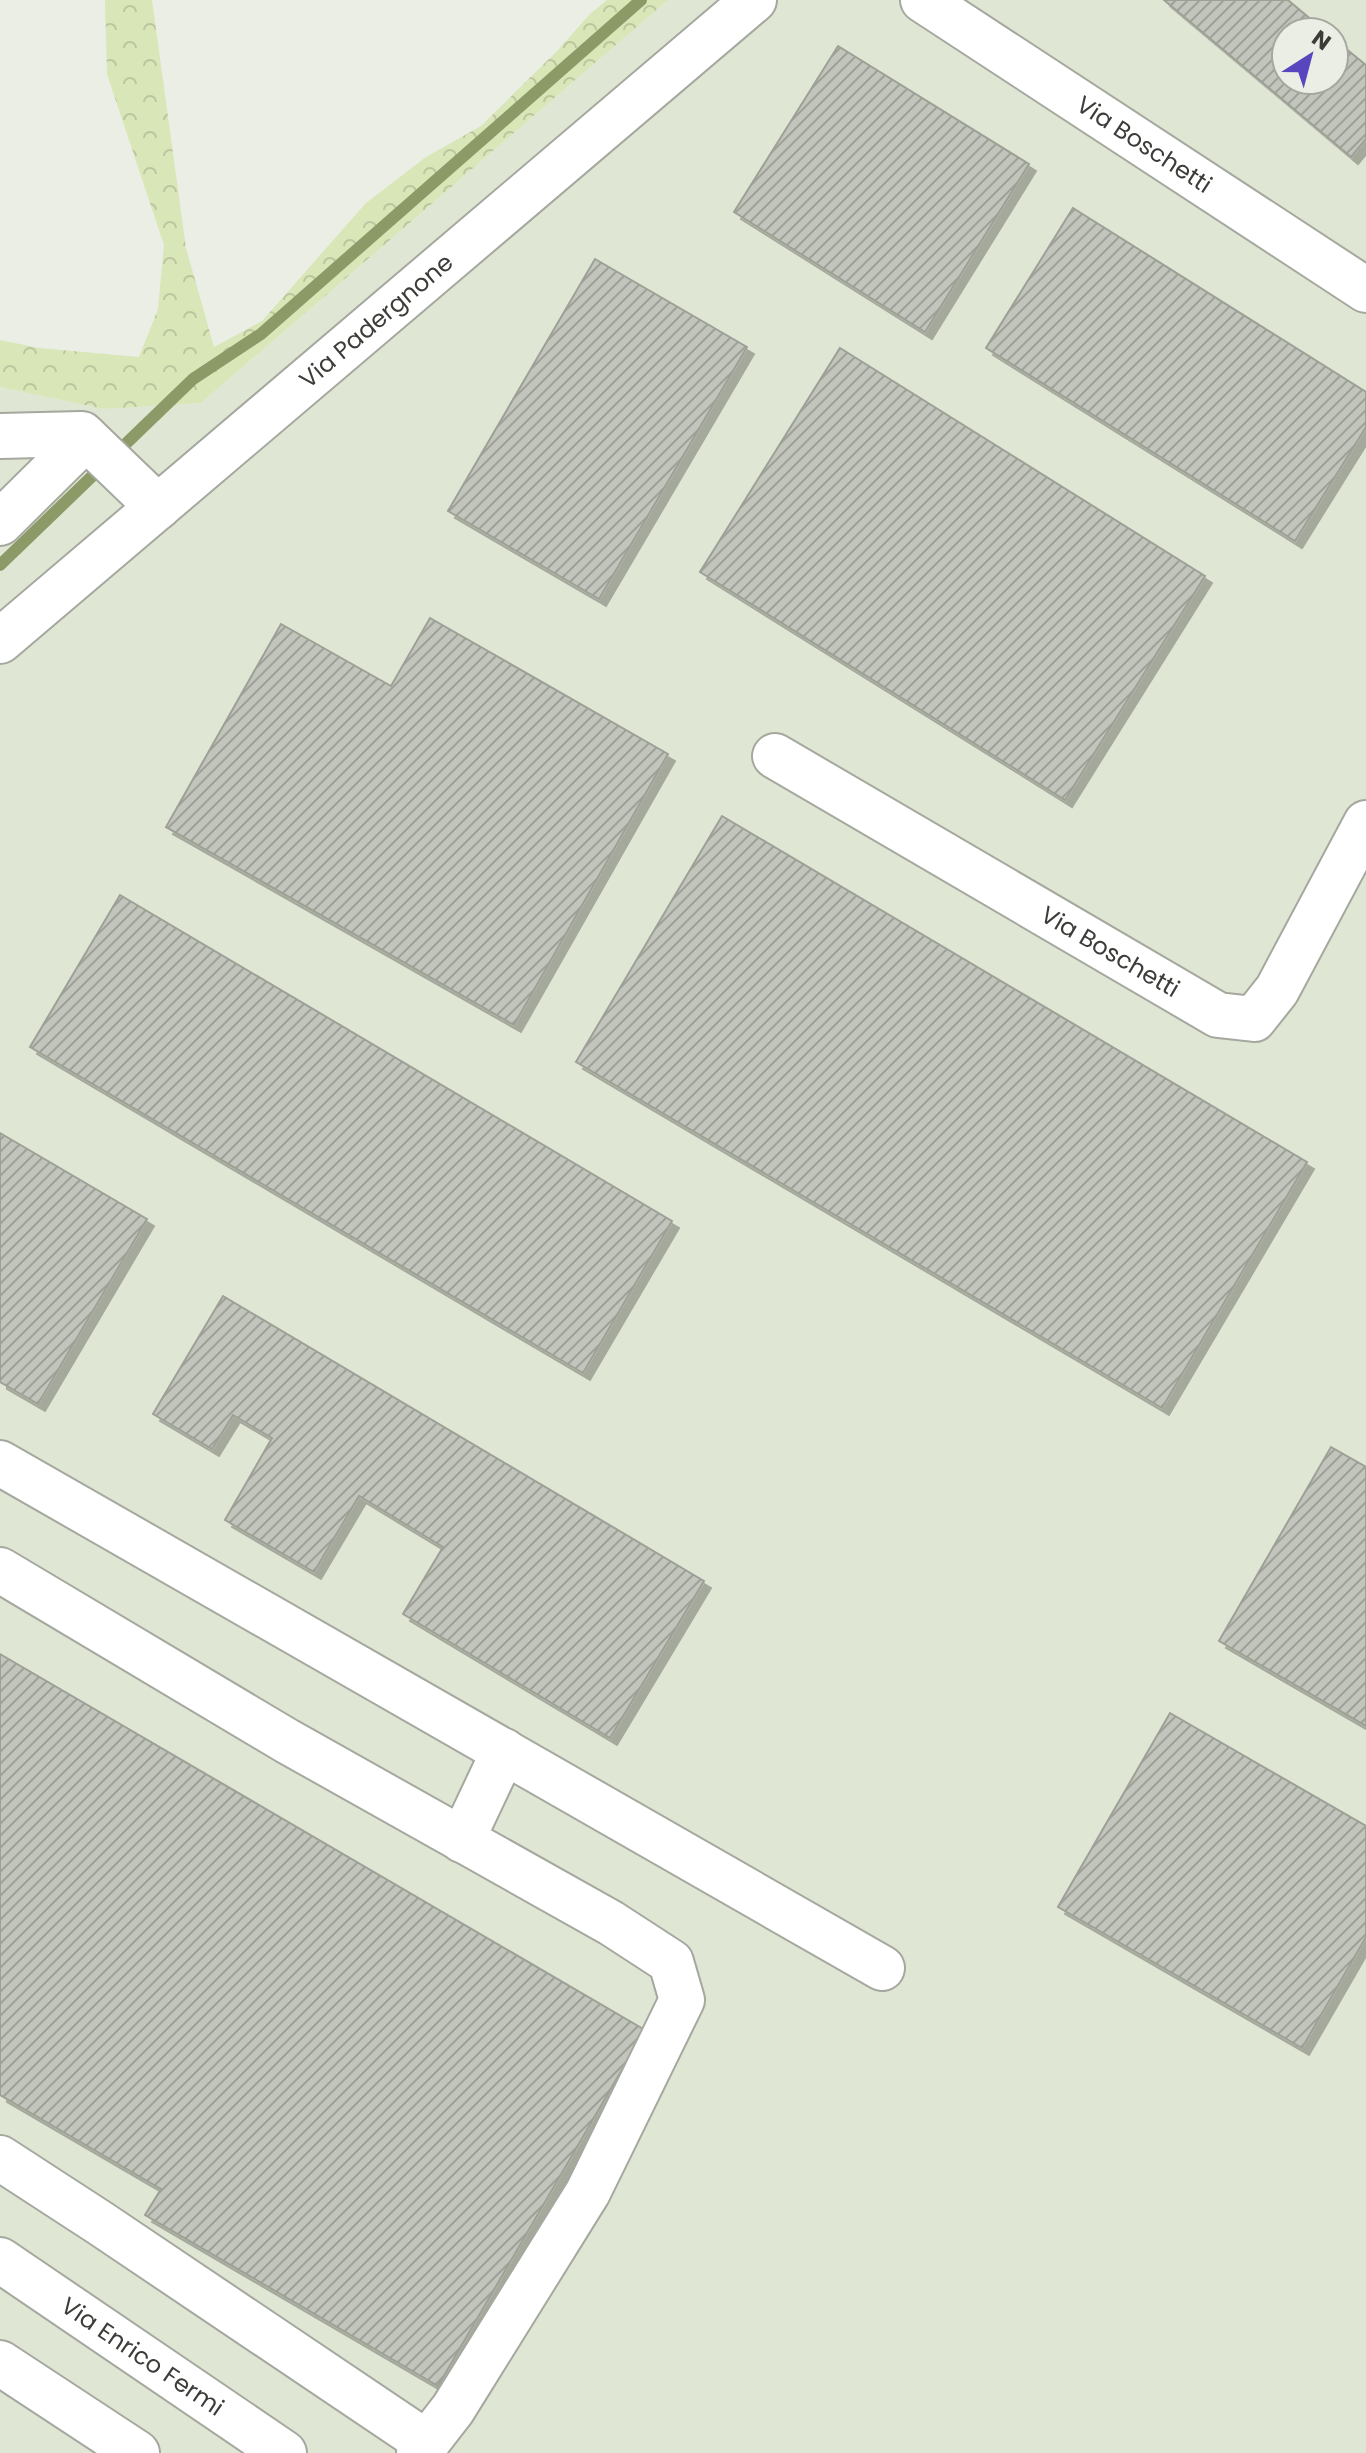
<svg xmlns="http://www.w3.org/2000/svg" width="1366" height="2453" viewBox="0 0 1366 2453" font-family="Poppins,sans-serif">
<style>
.built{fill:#e0e6d4;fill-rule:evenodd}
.forest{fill:url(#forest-crowns)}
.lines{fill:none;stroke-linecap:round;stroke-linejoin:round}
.stream{stroke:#8c9a67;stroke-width:12}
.building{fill:url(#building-hatch);stroke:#9da096;stroke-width:2;filter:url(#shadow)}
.minor-casing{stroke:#a5a89e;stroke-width:48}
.minor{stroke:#fff;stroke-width:44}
.labels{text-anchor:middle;stroke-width:6;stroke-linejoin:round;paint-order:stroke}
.street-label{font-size:24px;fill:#3c3d39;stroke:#ebeee4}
</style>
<defs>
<pattern id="forest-crowns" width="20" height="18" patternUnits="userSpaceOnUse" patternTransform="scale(2)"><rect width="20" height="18" fill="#d9e6b8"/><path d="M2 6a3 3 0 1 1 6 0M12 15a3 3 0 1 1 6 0" fill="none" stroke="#bbc69f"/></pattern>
<pattern id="building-hatch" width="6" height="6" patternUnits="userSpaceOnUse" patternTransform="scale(2)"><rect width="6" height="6" fill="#c2c5bb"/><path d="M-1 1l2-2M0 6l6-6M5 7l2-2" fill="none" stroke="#9fa199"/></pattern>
<filter id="shadow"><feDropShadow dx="7" dy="7" stdDeviation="0" flood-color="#0004"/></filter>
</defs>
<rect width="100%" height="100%" fill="#ebeee4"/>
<path class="built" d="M 668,0 L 1366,0 L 1366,2453 L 0,2453 L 0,387 L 104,409 L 201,403 ZM 1286,32 L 1334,32 L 1334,80 L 1286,80 Z"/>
<path class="forest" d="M 105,0 L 152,0 L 186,248 L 214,347 L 262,321 L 366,203 L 426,157 L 481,126 L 557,51 L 590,14 L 607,0 L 668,0 L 201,403 L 104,409 L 0,387 L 0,340 L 39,348 L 139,357 L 158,309 L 164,245 L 107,74 Z"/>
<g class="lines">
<path class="stream" d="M 0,565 L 193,379 L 261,334 L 641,0"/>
</g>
<g class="building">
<path d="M 1164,0 L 1288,0 L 1326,32 L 1286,32 L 1286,80 L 1334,80 L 1334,39 L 1366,65 L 1366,139 L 1351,157 Z"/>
<path d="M 838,46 L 1029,164 L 925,332 L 734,212 Z"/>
<path d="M 1073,208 L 1366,392 L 1366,427 L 1295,541 L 986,348 Z"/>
<path d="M 595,259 L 747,347 L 599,599 L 448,511 Z"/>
<path d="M 840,348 L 1205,576 L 1065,800 L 700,572 Z"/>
<path d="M 430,618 L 668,754 L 514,1025 L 166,827 L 281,624 L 391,686 Z"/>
<path d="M 722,816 L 1307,1162 L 1162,1408 L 576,1062 Z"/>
<path d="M 120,895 L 672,1221 L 583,1373 L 30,1047 Z"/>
<path d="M 0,1133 L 147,1219 L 38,1404 L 0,1382 Z"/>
<path d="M 223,1296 L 704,1581 L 610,1738 L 403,1614 L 443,1547 L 359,1496 L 314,1572 L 225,1520 L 272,1438 L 233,1415 L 212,1449 L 153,1414 Z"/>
<path d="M 1331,1447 L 1366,1467 L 1366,1726 L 1219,1641 Z"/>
<path d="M 0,1654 L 645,2030 L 438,2386 L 145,2215 L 161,2189 L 0,2095 Z"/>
<path d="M 1170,1713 L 1366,1826 L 1366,1937 L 1302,2048 L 1058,1907 Z"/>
</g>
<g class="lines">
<g class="minor-casing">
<g id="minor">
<path id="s1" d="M 923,0 L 1366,290"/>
<path d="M 0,436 L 82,434 L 158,507"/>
<path d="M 0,523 L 86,438"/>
<path id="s2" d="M 0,641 L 754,0"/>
<path id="s3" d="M 775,756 L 1218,1015 L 1254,1019 L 1277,990 L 1366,823"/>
<path d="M 0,1463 L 882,1968"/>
<path d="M 0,1570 L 287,1741 L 611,1923 L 671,1962 L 682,2000 L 588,2192 L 453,2409 L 419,2453"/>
<path d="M 462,1840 L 504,1751"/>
<path d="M 0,2158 L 100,2223 L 427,2443"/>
<path id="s4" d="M 0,2260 L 284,2453"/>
<path d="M 0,2363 L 137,2453"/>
</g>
</g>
<use href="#minor" class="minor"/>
</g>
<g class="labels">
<g class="street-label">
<text dy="8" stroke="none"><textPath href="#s1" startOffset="264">Via Boschetti</textPath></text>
<text dy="8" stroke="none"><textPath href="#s2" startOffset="494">Via Padergnone</textPath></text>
<text dy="8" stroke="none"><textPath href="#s3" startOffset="388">Via Boschetti</textPath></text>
<text dy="8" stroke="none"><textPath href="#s4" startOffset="172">Via Enrico Fermi</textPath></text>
</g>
</g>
<g transform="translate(1310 56) rotate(36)"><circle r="38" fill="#ebeee4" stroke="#a5a7a0" stroke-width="2"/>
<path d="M0-6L14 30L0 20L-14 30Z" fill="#5746be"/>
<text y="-12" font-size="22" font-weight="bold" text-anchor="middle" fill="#3c3d39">N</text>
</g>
</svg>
